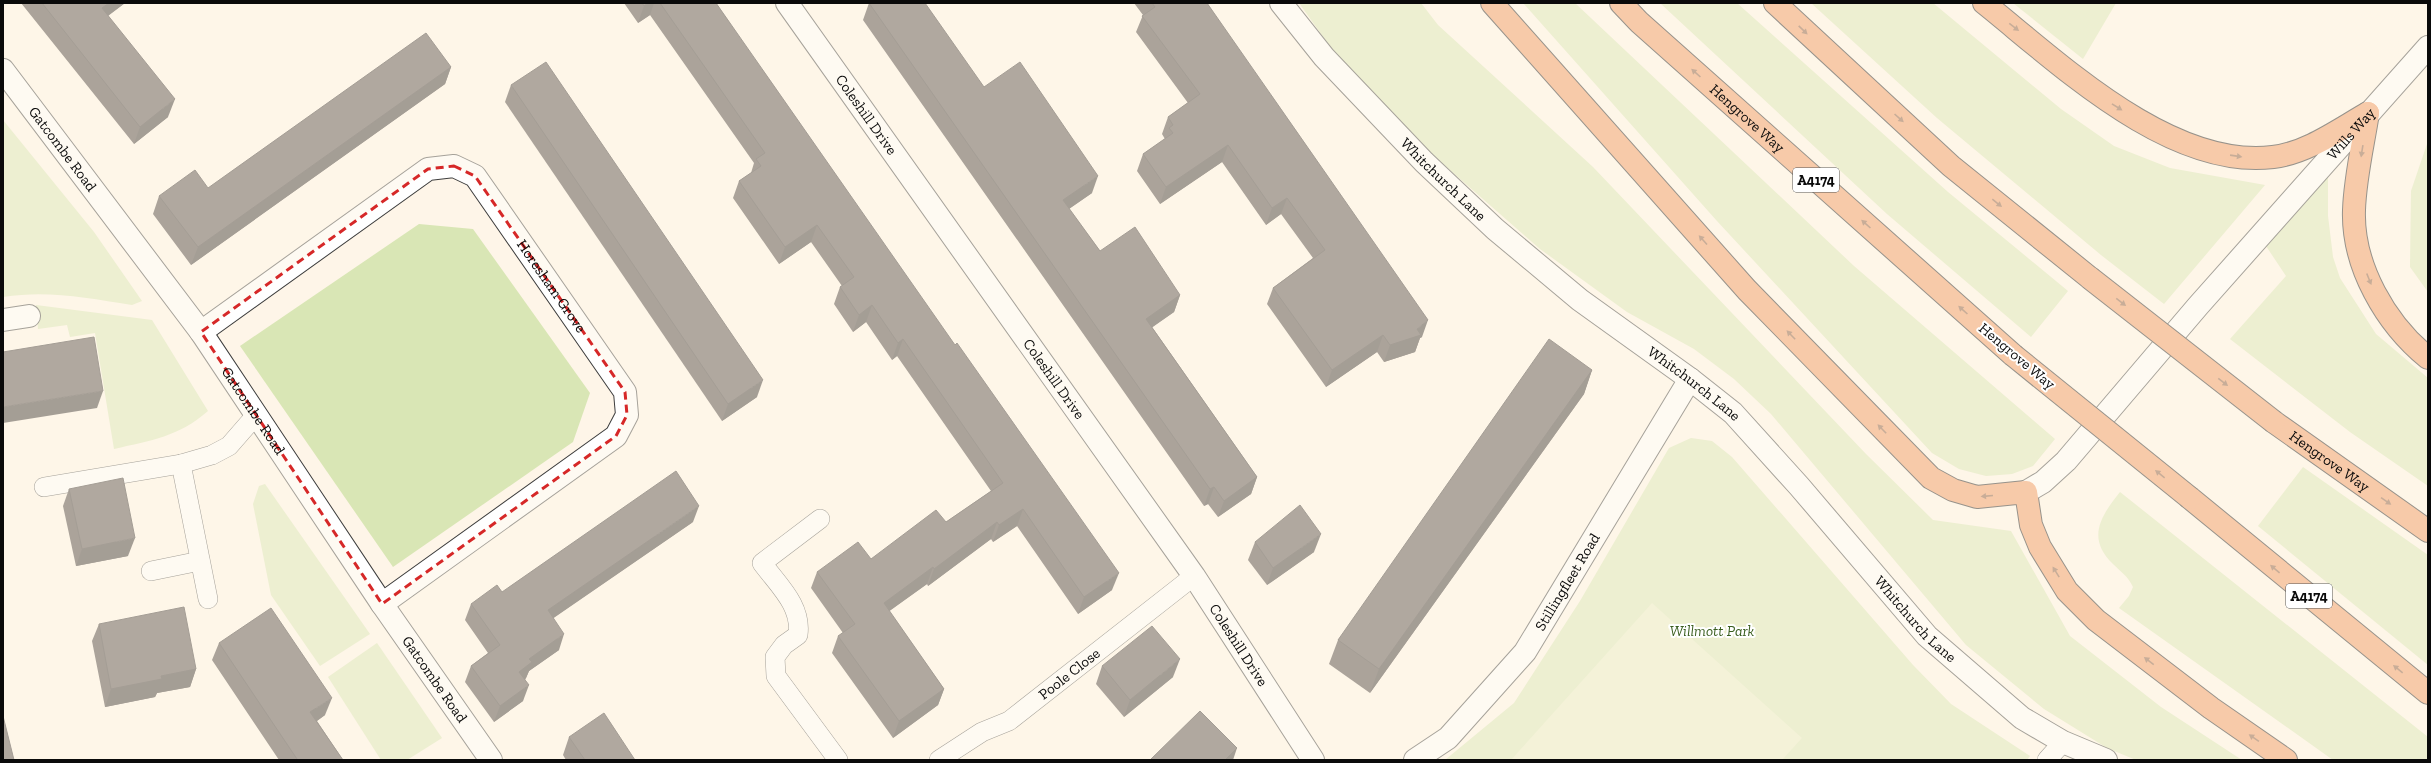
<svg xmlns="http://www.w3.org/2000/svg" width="2431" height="763" viewBox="0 0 2431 763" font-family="'Zilla Slab',serif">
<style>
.green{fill:#d9e6b5}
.pitch{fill:#e9edc6}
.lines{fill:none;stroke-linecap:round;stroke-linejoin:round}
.service-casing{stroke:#3d3d3d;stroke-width:20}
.minor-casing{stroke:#3d3d3d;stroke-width:24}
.trunk-casing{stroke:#1b1b1b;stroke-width:24}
.service{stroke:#fff;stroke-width:19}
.minor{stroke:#fff;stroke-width:22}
.trunk{stroke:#f0945e;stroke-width:22}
.trunk-bridge-casing{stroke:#1b1b1b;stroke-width:24;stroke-linecap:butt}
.trunk-bridge{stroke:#f0945e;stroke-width:22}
.wall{fill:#473f3d}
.shaded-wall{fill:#393332}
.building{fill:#524947;stroke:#393332}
.oneway{fill:#885638}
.marked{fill:none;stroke:#d62828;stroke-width:3;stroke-dasharray:8 5;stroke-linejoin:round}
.labels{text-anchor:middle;stroke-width:4;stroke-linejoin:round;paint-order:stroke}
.shield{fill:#fff;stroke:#545454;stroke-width:1}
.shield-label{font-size:14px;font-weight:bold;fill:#0a0a0a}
.street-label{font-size:15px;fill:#0a0a0a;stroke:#fff}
.park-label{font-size:15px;font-style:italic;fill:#3a5e1f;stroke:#fff}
</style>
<rect width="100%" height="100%" fill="#fef5e8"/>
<g class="green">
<path d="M 1299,3 L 1421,3 L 1438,25 L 1593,167 L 1866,454 L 1933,520 L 2011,531 L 2070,636 L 2161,707 L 2242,760 L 2136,760 L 2107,748 L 2044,709 L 1966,645 L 1771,414 L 1734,379 L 1694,349 L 1627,312 L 1540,249 L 1419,143 L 1331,48 Z"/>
<path d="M 1523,3 L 1575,3 L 1854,266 L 2055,439 L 2033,466 L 2012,474 L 1986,476 L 1959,469 L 1932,453 L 1717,221 Z"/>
<path d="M 1660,3 L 1737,3 L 1948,192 L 2068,291 L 2031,337 L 1887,214 Z"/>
<path d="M 1811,3 L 1933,3 L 2061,109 L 2114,146 L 2170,168 L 2265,185 L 2164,304 L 2101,255 L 1937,118 Z"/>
<path d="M 2013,3 L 2116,3 L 2083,59 Z"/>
<path d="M 3,120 L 94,232 L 142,301 L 132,305 C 87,298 48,290 3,297 Z"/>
<path d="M 2428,141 L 2428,292 L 2410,267 L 2411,191 Z"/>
<path d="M 2328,177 L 2328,216 L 2333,257 L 2340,278 L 2376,334 L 2428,378 L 2428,486 L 2350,432 L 2230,339 L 2286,276 L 2266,246 Z"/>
<path d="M 419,224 L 473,229 L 590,393 L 573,442 L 393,567 L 240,346 Z"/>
<path d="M 36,305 L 152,320 L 208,411 C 178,437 152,440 114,449 L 95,333 L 70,337 L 67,325 L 38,329 Z"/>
<path d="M 1691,438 L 1712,441 L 1732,457 L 1913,665 L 1951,704 L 2030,756 L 2027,760 L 1445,760 L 1514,703 L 1580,601 L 1669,448 Z"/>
<path d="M 2303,467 L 2428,555 L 2428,665 L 2258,526 Z"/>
<path d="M 265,484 L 370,634 L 320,666 L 271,595 L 253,504 L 259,486 Z"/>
<path d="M 2120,492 L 2428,737 L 2428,760 L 2333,760 L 2119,608 L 2129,596 L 2133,587 C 2128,576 2121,572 2113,564 C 2086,538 2101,516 2120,492 Z"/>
<path d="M 377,643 L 442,738 L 407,760 L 381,760 L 328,677 Z"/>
</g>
<path class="pitch" d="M 1652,603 L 1802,738 L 1782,760 L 1511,760 Z"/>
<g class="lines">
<g class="service-casing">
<g id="service">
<path d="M 181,464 L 208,599"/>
<path d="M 44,487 L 181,464 L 212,455 L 229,446 L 256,415"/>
<path d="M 820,519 L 762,563 C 779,586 802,606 798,635 L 784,645 L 775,657 L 776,676 L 838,760"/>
<path d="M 151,571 L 200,561"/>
<path id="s1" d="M 939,760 L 982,732 L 1009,721 L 1194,576"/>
<path d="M 2047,760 L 2063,742"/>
</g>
</g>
<g class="minor-casing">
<g id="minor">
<path id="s2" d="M 787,3 L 1194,576 L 1313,760"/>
<path id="s3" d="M 1281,3 L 1324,57 L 1424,162 L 1495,229 L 1580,300 L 1690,379 L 1733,413 L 1799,486 L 1927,636 L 2022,718 L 2063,742 L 2106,760"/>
<path id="s4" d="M 3,70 L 201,332 L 382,604 L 491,760"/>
<path d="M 3,320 L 29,316"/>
<path id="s5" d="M 201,332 L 428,169 L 454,166 L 475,176 L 625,392 L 627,415 L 616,436 L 382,604"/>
<path id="s6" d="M 2026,492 L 2043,482 L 2066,461 L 2198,306 L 2428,47"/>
<path id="s7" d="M 1415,760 L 1448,738 L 1525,652 L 1690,379"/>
</g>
</g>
<g class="trunk-casing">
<g id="trunk">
<path d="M 1492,3 L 1747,290 L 1931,478 L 1953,490 L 1977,497 L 2026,492 L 2031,525 L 2040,547 L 2067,591 L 2096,620 L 2211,708 L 2286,760"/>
<path id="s8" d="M 1621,3 L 1639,22 L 2013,355"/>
<path d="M 1775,3 L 1951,166 L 2090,278"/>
<path d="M 1984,3 C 2059,63 2170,170 2273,157 C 2307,153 2338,130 2368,113"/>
<path d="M 2368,113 C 2363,145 2355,178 2354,210 C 2352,266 2386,324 2428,358"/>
<path id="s9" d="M 2274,422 L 2428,531"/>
<path d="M 2190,498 L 2428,693"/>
</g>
</g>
<use href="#service" class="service"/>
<use href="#minor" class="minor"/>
<use href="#trunk" class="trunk"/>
<g class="trunk-bridge-casing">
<g id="trunk-bridge">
<path d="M 2090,278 L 2274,422"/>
<path d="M 2013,355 L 2190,498"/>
</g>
</g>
<use href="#trunk-bridge" class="trunk-bridge"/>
</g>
<g class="wall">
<path d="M 21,3 L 125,3 L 108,16 L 168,117 L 134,144 Z"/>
<path d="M 624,3 L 716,3 L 1112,590 L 1078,614 L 1017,526 L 993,542 L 991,539 L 928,586 L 927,584 L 889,611 L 944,689 L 938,705 L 893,738 L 832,653 L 838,636 L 843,633 L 811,588 L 817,572 L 871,559 L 946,522 L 991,491 L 897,356 L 892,360 L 866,322 L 853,332 L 834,304 L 840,287 L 842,286 L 811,242 L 779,264 L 733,198 L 739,181 L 751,173 L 754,163 L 650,15 L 638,23 Z"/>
<path d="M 869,3 L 984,87 L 1092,193 L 1069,209 L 1100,251 L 1180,295 L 1174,312 L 1152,327 L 1257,477 L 1251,494 L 1218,517 L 1208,504 L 1204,506 L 863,20 Z"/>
<path d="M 1134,3 L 1207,3 L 1422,337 L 1420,338 L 1415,352 L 1384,362 L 1377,352 L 1326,387 L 1267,304 L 1273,288 L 1313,258 L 1281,214 L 1266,225 L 1222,162 L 1160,204 L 1137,171 L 1143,154 L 1165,139 L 1162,134 L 1168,117 L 1188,103 L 1136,32 L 1143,15 Z"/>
<path d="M 451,67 L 445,84 L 191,265 L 153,214 L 159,196 L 208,188 Z"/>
<path d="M 511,85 L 757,397 L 722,421 L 505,102 Z"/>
<path d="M 1592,370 L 1584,394 L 1370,693 L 1329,664 L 1338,640 Z"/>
<path d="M 69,489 L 128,556 L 76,566 L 63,506 Z"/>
<path d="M 693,522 L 553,618 L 559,650 L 529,671 L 526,678 L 525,680 L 523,701 L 494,722 L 465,682 L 471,666 L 488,653 L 465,620 L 471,604 Z"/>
<path d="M 1255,542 L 1314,552 L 1267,585 L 1248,560 Z"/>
<path d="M 99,624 L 196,669 L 190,687 L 157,693 L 155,697 L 105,707 L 92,641 Z"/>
<path d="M 219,643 L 325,715 L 317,721 L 343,760 L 279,760 L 212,660 Z"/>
<path d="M 1102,666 L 1173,677 L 1124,717 L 1096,684 Z"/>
<path d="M 569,737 L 635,760 L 566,760 L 563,755 Z"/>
</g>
<g class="shaded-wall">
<path d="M 109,3 L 125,3 L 95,25 L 102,8 Z"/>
<path d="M 648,3 L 654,3 L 650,15 L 638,23 L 644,6 Z"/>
<path d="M 451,67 L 445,84 L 191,265 L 198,247 Z"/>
<path d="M 175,99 L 168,117 L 134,144 L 140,127 Z"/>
<path d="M 1228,145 L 1222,162 L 1160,204 L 1166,187 Z"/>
<path d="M 1098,176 L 1092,193 L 1057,217 L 1063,200 Z"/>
<path d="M 1287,198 L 1281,214 L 1266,225 L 1272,208 Z"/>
<path d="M 817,225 L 811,242 L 779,264 L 785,247 Z"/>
<path d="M 1180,295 L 1174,312 L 1140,336 L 1146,319 Z"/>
<path d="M 872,305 L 866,322 L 853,332 L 859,315 Z"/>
<path d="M 1428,320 L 1422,337 L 1420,338 L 1415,352 L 1384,362 L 1390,345 L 1417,329 Z"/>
<path d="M 1383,335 L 1377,352 L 1326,387 L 1332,370 Z"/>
<path d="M 903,339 L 897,356 L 892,360 L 898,343 Z"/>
<path d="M 1592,370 L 1584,394 L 1370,693 L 1379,669 Z"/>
<path d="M 763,380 L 757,397 L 722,421 L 728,404 Z"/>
<path d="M 103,391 L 97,408 L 3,423 L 3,407 Z"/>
<path d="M 1257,477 L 1251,494 L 1218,517 L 1224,501 Z"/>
<path d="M 1214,487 L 1208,504 L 1204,506 L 1210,489 Z"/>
<path d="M 699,506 L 693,522 L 542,626 L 548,610 Z"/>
<path d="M 1023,509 L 1017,526 L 993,542 L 999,525 Z"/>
<path d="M 997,522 L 991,539 L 928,586 L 934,569 Z"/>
<path d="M 1321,534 L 1314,552 L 1267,585 L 1273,568 Z"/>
<path d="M 135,538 L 128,556 L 76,566 L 82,549 Z"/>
<path d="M 933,567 L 927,584 L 877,620 L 884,603 Z"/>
<path d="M 1119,573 L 1112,590 L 1078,614 L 1084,597 Z"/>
<path d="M 564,634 L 559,650 L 529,671 L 526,678 L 513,688 L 519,672 L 529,659 Z"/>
<path d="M 1180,659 L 1173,677 L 1124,717 L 1130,700 Z"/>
<path d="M 196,669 L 190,687 L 157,693 L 155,697 L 105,707 L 111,689 L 161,676 Z"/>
<path d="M 529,685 L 523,701 L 494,722 L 500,706 Z"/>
<path d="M 944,689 L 938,705 L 893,738 L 899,721 Z"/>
<path d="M 332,698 L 325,715 L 304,730 L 310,712 Z"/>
<path d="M 1237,748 L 1233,760 L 1225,760 Z"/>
</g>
<g class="building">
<path d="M 42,3 L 109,3 L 102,8 L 175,99 L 140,127 Z"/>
<path d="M 642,3 L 648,3 L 644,6 Z"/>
<path d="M 660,3 L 716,3 L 955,345 L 957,343 L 1119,573 L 1084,597 L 1023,509 L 999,525 L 997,522 L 934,569 L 933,567 L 884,603 L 944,689 L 899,721 L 838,636 L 855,624 L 817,572 L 858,542 L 871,559 L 936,510 L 946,522 L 1003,483 L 903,339 L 898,343 L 872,305 L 859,315 L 840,287 L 854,277 L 817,225 L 785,247 L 739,181 L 761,166 L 756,159 L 765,153 Z"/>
<path d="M 869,3 L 925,3 L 984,87 L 1020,62 L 1098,176 L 1063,200 L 1100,251 L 1135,227 L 1180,295 L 1146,319 L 1257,477 L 1224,501 L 1214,487 L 1210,489 Z"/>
<path d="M 1152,3 L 1207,3 L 1428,320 L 1417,329 L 1421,335 L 1390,345 L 1383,335 L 1332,370 L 1273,288 L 1325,250 L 1287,198 L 1272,208 L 1228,145 L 1166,187 L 1143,154 L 1173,133 L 1169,128 L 1173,125 L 1168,117 L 1200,94 L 1142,16 L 1155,7 Z"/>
<path d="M 426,33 L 451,67 L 198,247 L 159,196 L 195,170 L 208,188 Z"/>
<path d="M 546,62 L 763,380 L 728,404 L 511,85 Z"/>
<path d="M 94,337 L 103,391 L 3,407 L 3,352 Z"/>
<path d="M 1549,339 L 1592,370 L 1379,669 L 1338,640 Z"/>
<path d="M 676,471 L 699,506 L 548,610 L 564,634 L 529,659 L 532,662 L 519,672 L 529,685 L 500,706 L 471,666 L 500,645 L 471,604 L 497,585 L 502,592 Z"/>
<path d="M 123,478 L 135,538 L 82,549 L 69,489 Z"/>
<path d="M 1300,505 L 1321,534 L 1273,568 L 1255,542 Z"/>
<path d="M 184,607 L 196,669 L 161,676 L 162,679 L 111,689 L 99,624 Z"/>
<path d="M 271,608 L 332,698 L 310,712 L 343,760 L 296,760 L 297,759 L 219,643 Z"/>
<path d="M 1152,626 L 1180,659 L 1130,700 L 1102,666 Z"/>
<path d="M 1200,711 L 1237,748 L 1225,760 L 1150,760 Z"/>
<path d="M 604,713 L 635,760 L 585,760 L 569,737 Z"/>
<path d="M 3,716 L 14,760 L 3,760 Z"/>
</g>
<defs><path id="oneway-solid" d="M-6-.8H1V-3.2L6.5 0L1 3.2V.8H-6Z"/></defs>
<g class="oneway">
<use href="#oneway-solid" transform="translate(2014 27) rotate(38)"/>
<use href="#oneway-solid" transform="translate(1803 30) rotate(44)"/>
<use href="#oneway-solid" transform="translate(1696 73) rotate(-138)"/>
<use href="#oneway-solid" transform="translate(2117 107) rotate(32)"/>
<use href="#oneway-solid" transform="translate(1899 118) rotate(42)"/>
<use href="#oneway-solid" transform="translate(2362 151) rotate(99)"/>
<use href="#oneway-solid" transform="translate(2236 156) rotate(8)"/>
<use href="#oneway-solid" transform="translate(1997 203) rotate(39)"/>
<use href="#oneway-solid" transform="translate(1866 224) rotate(-138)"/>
<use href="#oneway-solid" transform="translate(1703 240) rotate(-132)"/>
<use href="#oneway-solid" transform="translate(2369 279) rotate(68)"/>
<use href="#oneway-solid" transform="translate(2121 302) rotate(38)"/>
<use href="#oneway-solid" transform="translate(1963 310) rotate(-138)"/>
<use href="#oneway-solid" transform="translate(1791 335) rotate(-134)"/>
<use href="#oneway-solid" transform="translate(2223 382) rotate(38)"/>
<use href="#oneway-solid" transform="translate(1882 429) rotate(-134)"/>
<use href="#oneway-solid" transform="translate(2160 474) rotate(-141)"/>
<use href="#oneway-solid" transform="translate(1987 496) rotate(175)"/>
<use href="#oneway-solid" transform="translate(2386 501) rotate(35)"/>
<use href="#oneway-solid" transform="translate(2275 569) rotate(-140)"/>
<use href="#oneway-solid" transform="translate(2056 572) rotate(-122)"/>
<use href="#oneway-solid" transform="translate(2149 661) rotate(-142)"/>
<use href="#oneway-solid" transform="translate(2398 669) rotate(-141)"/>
<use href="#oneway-solid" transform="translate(2254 738) rotate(-145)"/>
</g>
<path d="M0 0H2431V763H0ZM 454,166 L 475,176 L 625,392 L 627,415 L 616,436 L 382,604 L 201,332 L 428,169 Z" fill="#fef5e8" fill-opacity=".55" fill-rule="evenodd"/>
<path class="marked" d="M 454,166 L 475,176 L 625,392 L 627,415 L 616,436 L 382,604 L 201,332 L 428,169 Z"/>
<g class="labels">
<g class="shield">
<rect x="1793" y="168" width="46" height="24" rx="3"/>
<rect x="2286" y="584" width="46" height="24" rx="3"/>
</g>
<g class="shield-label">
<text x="1816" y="185">A4174</text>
<text x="2309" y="601">A4174</text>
</g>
<g class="street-label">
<text dy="5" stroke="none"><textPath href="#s2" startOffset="137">Coleshill Drive</textPath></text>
<text dy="5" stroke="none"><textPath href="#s8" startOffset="171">Hengrove Way</textPath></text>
<text dy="5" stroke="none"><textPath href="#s6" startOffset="485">Wills Way</textPath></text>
<text dy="5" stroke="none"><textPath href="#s4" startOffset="99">Gatcombe Road</textPath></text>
<text dy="5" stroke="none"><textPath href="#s3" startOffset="240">Whitchurch Lane</textPath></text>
<text dy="5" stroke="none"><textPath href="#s5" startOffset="463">Horesham Grove</textPath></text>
<text transform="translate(2017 356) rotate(40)" y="5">Hengrove Way</text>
<text dy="5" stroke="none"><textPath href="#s2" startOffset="461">Coleshill Drive</textPath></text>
<text dy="5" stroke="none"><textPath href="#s3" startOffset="564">Whitchurch Lane</textPath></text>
<text dy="5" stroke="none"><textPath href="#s4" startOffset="423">Gatcombe Road</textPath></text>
<text dy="5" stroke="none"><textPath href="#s9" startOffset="68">Hengrove Way</textPath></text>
<text dy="5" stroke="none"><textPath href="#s7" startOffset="237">Stillingfleet Road</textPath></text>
<text dy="5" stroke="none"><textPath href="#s3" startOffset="888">Whitchurch Lane</textPath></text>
<text dy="5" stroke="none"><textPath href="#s2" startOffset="785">Coleshill Drive</textPath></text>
<text dy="5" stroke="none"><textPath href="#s1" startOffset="157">Poole Close</textPath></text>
<text dy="5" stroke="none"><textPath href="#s4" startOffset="747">Gatcombe Road</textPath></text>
</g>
<g class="park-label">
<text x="1712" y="636">Willmott Park</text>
</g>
</g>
<rect width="2431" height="763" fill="none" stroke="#0a0a0a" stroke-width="8"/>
</svg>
